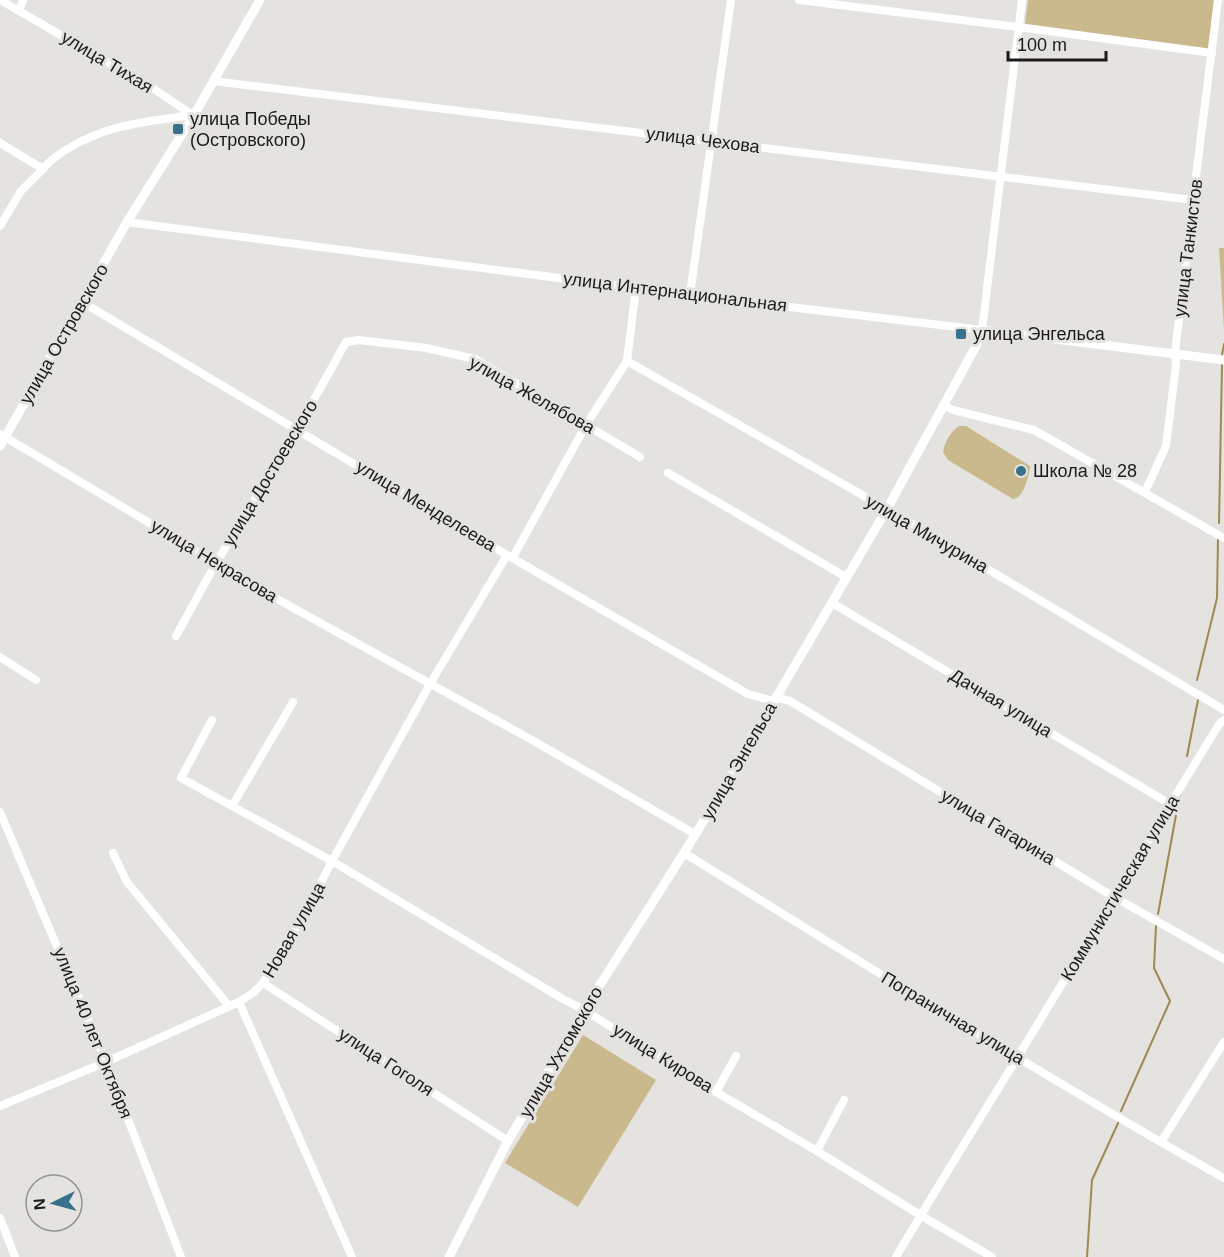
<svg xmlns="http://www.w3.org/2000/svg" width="1224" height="1257" viewBox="0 0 1224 1257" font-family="Arial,sans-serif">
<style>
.green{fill:#cab98c}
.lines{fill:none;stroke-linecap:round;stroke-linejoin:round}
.stream{stroke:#9f8953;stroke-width:2}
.minor{stroke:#fff;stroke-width:8}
.major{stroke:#fff;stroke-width:9}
.poi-dot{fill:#39708b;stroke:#e4e3df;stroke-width:2}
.labels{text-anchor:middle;stroke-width:6;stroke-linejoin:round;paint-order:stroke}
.street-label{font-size:18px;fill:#1c1b1a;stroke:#e4e3df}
.poi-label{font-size:18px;fill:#1c1b1a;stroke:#e4e3df;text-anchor:start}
</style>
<rect width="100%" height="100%" fill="#e4e3df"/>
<g class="green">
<path d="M 1028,0 L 1214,0 L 1209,49 L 1025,24 Z"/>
<path d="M 1219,248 L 1224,248 L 1224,329 Z"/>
<path d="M 959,426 L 966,426 L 1030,466 C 1030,473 1024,493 1018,497 C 1017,498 1015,498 1013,499 L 948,460 L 943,452 C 945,442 950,432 959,426 Z"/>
<path d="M 583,1035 L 656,1080 L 578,1207 L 505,1163 Z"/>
</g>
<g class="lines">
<g class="stream">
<path d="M 1222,355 L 1224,344"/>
<path d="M 1219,523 L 1222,365"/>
<path d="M 1197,680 L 1217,598 L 1218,539"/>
<path d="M 1187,756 L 1198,700"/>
<path d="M 1158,914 L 1180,793"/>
<path d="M 1121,1111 L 1170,1001 L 1154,968 L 1156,925"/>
<path d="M 1087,1257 L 1092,1180 L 1119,1121"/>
</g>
<g class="minor">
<path d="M 0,0 L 154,89 L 185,110 L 194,115"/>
<path d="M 799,0 L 1018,27 L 1212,53"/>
<path d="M 19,11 L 23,0"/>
<path d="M 213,81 L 1193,200"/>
<path d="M 0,143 L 43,169 C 49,161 57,156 64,151 C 106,124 145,122 192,115"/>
<path d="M 127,222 L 690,295 L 982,330 L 1022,0"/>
<path d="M 0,226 L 21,191 L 43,169"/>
<path d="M 690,295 L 731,0"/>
<path d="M 82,302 L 507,555 L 748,694 L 774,701 L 778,698 L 790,701 L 1114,897 L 1224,959"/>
<path d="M 627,361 L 887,509 L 1224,710"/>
<path d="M 943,405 L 953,410 L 1034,430 L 1224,538"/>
<path d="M 0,434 L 279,600 L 532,740 L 695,834"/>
<path d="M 668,473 L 846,577"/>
<path d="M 1145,492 L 1166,446 L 1176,365 L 1175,353 L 1193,200 L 1218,0"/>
<path d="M 513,557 L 586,425 L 627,361 L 636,288"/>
<path d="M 832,603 L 1170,804"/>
<path d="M 176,636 L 216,563 L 297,430 L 346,342 L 359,340 L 426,348 L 475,359 L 640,457"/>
<path d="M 0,657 L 36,680"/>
<path d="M 212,720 L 181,778 L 332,861 L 563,999 L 584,1010 L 716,1092 L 817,1151 L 920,1215 L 992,1257"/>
<path d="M 232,806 L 293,702"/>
<path d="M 0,812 L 106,1062 L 181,1257"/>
<path d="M 113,853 L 127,882 L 229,1006"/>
<path d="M 684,853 C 863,963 1041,1075 1224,1178"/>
<path d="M 263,983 L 508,1141"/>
<path d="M 239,1002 L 352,1257"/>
<path d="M 716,1092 L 736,1056"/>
<path d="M 0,1106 L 106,1062 L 239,1002 L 253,993 L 263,983 L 310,904 L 332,861 L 430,684 L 507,555"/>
<path d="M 1161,1142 L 1224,1042"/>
<path d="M 817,1151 L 844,1100"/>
<path d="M 0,1218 L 15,1257"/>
<path d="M 896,1257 C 935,1190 977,1124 1017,1058 C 1085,947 1151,834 1220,723 L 1224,720"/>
</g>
<g class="major">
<path d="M 0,446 L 127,222 L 194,115 L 260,0"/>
<path d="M 449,1257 L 508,1141 L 584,1010 L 684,853 L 771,710 L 774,701 L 887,509 L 976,346 L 982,330 L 1224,360"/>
</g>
</g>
<g class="poi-dot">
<rect x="172" y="123" width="12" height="12" rx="3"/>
<rect x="955" y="328" width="12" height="12" rx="3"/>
<circle cx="1021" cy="471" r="6"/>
</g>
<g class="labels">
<g class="street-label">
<text transform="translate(107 62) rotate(31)" y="6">улица Тихая</text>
<text transform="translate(703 140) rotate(7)" y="6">улица Чехова</text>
<text transform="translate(1188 248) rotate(-83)" y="6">улица Танкистов</text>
<text transform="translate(675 292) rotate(7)" y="6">улица Интернациональная</text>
<text transform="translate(64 334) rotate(-60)" y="6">улица Островского</text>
<text transform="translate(532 395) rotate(29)" y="6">улица Желябова</text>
<text transform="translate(270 473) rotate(-59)" y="6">улица Достоевского</text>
<text transform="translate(426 506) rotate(31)" y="6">улица Менделеева</text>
<text transform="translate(927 534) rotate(30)" y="6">улица Мичурина</text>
<text transform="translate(214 561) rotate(31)" y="6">улица Некрасова</text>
<text transform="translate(1001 703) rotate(31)" y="6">Дачная улица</text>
<text transform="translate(739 761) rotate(-60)" y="6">улица Энгельса</text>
<text transform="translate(998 827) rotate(31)" y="6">улица Гагарина</text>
<text transform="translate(1120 888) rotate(-59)" y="6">Коммунистическая улица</text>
<text transform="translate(294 930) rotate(-60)" y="6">Новая улица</text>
<text transform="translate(953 1018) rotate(31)" y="6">Пограничная улица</text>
<text transform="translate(93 1033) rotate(68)" y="6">улица 40 лет Октября</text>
<text transform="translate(561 1052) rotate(-60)" y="6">улица Ухтомского</text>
<text transform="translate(663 1058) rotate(32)" y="6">улица Кирова</text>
<text transform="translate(386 1062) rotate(33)" y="6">улица Гоголя</text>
</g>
<g class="poi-label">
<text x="190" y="125">улица Победы<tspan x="190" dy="21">(Островского)</tspan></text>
<text x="973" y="340">улица Энгельса</text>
<text x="1033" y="477">Школа № 28</text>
</g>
</g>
<g transform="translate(54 1203) rotate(265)"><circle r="28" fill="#e4e3df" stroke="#949390" stroke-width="1.5"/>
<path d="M0-4.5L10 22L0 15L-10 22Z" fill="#39708b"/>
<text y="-9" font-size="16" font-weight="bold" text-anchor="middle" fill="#1c1b1a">N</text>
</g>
<path d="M1008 51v9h98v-9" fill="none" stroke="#1c1b1a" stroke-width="3"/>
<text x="1017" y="51" font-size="18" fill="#1c1b1a" stroke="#e4e3df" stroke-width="4.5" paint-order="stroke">100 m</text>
</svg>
